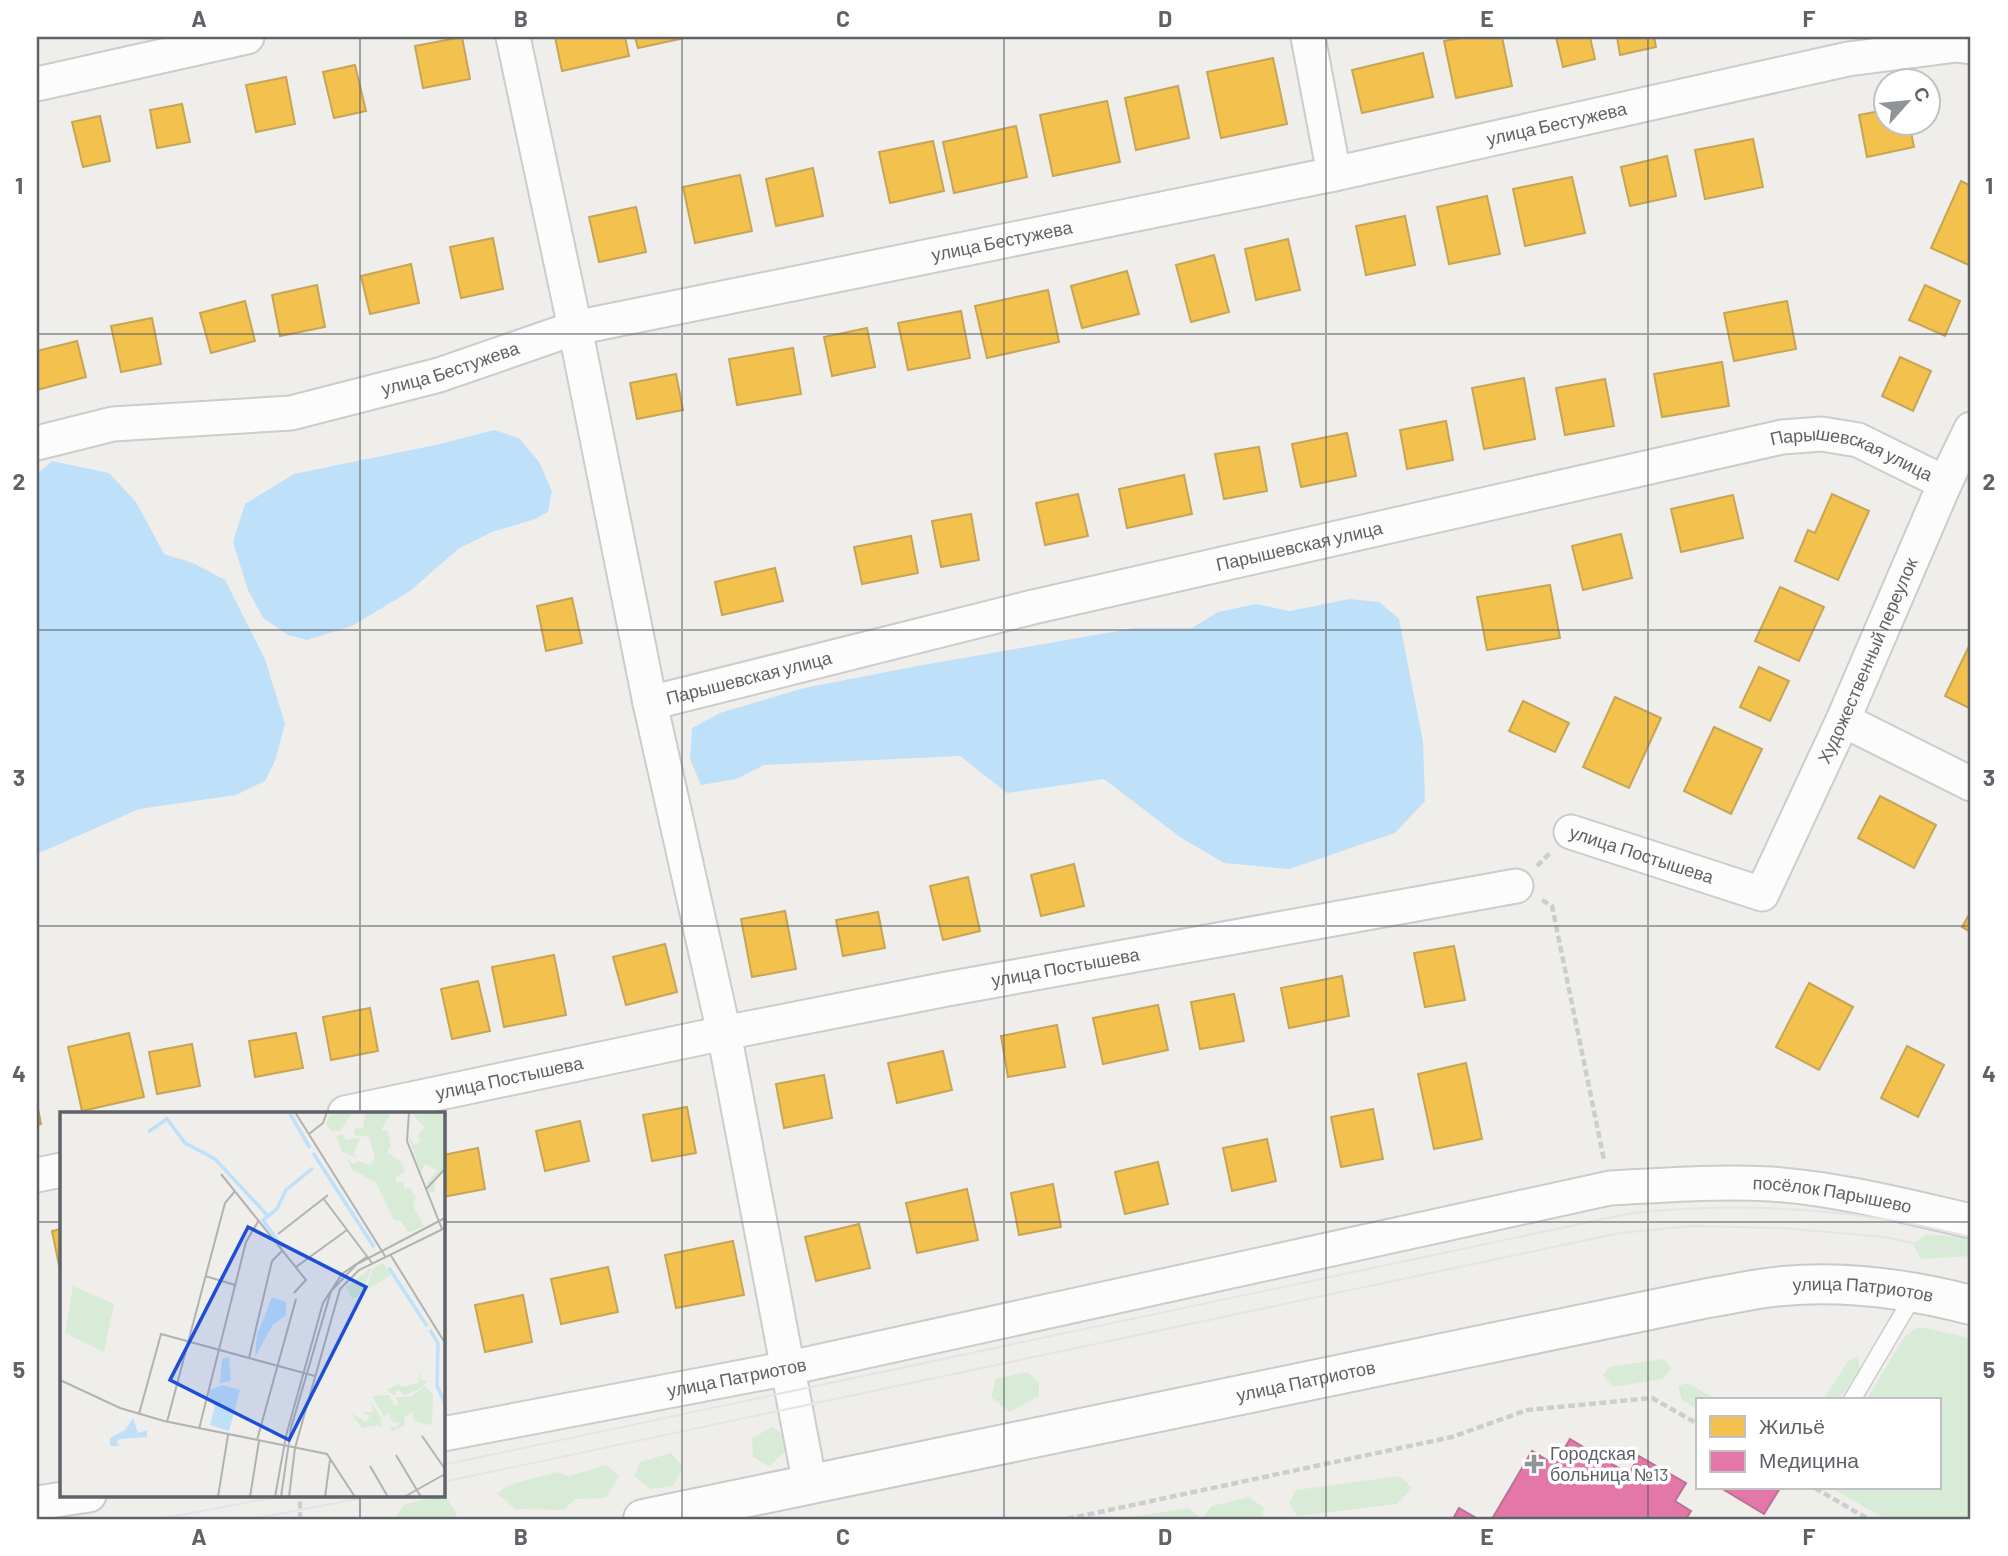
<svg xmlns="http://www.w3.org/2000/svg" width="2008" height="1556" viewBox="0 0 2008 1556" font-family="Barlow,sans-serif">
<style>
.green{fill:#d8ebd6}
.water{fill:#bfe0f9}
.homes{fill:#f2c14e;stroke:#c6a556;stroke-width:2}
.health{fill:#e377a8;stroke:#bb7195;stroke-width:2}
.lines{fill:none;stroke-linecap:round;stroke-linejoin:round}
.lane-casing{stroke:#cbcccc;stroke-width:19}
.street-casing{stroke:#cbcccc;stroke-width:37}
.secondary-casing{stroke:#cacacb;stroke-width:42}
.path{stroke:#cacfcc;stroke-width:4.5;stroke-dasharray:7 3.5;stroke-linecap:butt}
.lane{stroke:#fdfcfc;stroke-width:16}
.street{stroke:#fdfcfc;stroke-width:33}
.secondary{stroke:#fdfcfc;stroke-width:38}
.tram{stroke:#e4e4e4;stroke-width:2}
.grid{fill:none;stroke:#5f6368;stroke-width:2;stroke-opacity:0.55}
.poi-dot{fill:#919496;stroke:#fff;stroke-width:2.5}
.labels{text-anchor:middle;stroke-width:7;stroke-linejoin:round;paint-order:stroke}
.street-label{font-size:18px;fill:#5f6368;stroke:#fff}
.poi-label{font-size:18px;fill:#5f6368;stroke:#fff;text-anchor:start}
.inset-river{fill:none;stroke:#bfe0f9;stroke-width:3.5}
.inset-road{fill:none;stroke:#b1b2b2;stroke-width:2}
.view{fill:#1d4ed8;fill-opacity:0.15;stroke:#1d4ed8;stroke-width:3.5}
.inset-edge{fill:none;stroke:#5f6368;stroke-width:3.5}
.neatline{fill:none;stroke:#5f6368;stroke-width:2.5}
.grid-label{font-size:23px;text-anchor:middle;font-weight:bold;fill:#5f6368}
</style>
<rect width="100%" height="100%" fill="#efeeea"/>
<g class="green">
<path d="M 1927,1234 L 1967,1238 L 1971,1244 L 1971,1256 L 1921,1259 L 1913,1244 Z"/>
<path d="M 1918,1327 L 1971,1338 L 1971,1519 L 1886,1519 L 1831,1488 L 1940,1488 L 1940,1400 L 1866,1400 L 1905,1336 Z"/>
<path d="M 1859,1356 L 1859,1370 L 1839,1400 L 1823,1400 L 1848,1361 Z"/>
<path d="M 1663,1359 L 1672,1368 L 1662,1379 L 1613,1387 L 1603,1375 L 1609,1367 Z"/>
<path d="M 1027,1372 L 1039,1382 L 1039,1396 L 1010,1412 L 991,1397 L 996,1379 Z"/>
<path d="M 1688,1383 L 1717,1400 L 1698,1400 L 1698,1409 L 1682,1400 L 1678,1386 Z"/>
<path d="M 772,1427 L 786,1436 L 786,1451 L 769,1466 L 753,1457 L 752,1438 Z"/>
<path d="M 671,1453 L 683,1467 L 673,1486 L 650,1489 L 635,1476 L 640,1462 Z"/>
<path d="M 606,1465 L 619,1476 L 606,1498 L 575,1499 L 564,1510 L 515,1509 L 497,1493 L 509,1485 L 557,1472 L 569,1476 Z"/>
<path d="M 1400,1476 L 1412,1488 L 1397,1504 L 1297,1516 L 1289,1503 L 1296,1490 Z"/>
<path d="M 444,1495 L 457,1513 L 452,1519 L 394,1519 L 405,1504 Z"/>
<path d="M 1249,1497 L 1264,1508 L 1262,1519 L 1119,1519 L 1188,1508 L 1202,1518 L 1212,1506 Z"/>
</g>
<g class="water">
<path d="M 494,430 L 519,438 L 539,462 L 552,491 L 548,512 L 535,519 L 492,532 L 458,549 L 410,591 L 352,626 L 307,640 L 288,635 L 263,618 L 248,590 L 233,542 L 245,504 L 294,474 L 440,444 Z"/>
<path d="M 52,461 L 109,473 L 136,502 L 164,554 L 193,563 L 225,580 L 265,659 L 285,724 L 275,761 L 265,781 L 236,795 L 139,809 L 37,854 L 37,474 Z"/>
<path d="M 1349,599 L 1379,602 L 1399,619 L 1423,742 L 1425,801 L 1395,833 L 1289,869 L 1224,863 L 1180,837 L 1104,779 L 1007,793 L 960,756 L 764,765 L 736,779 L 701,785 L 690,759 L 692,728 L 720,713 L 804,688 L 923,665 L 1135,628 L 1192,628 L 1218,612 L 1256,604 L 1290,611 Z"/>
</g>
<g class="homes">
<path d="M 462,37 L 470,79 L 423,88 L 415,46 Z"/>
<path d="M 555,37 L 625,37 L 629,56 L 562,71 Z"/>
<path d="M 635,37 L 689,37 L 638,48 Z"/>
<path d="M 1466,37 L 1502,37 L 1512,86 L 1456,98 L 1444,41 Z"/>
<path d="M 1556,37 L 1590,37 L 1595,59 L 1563,67 Z"/>
<path d="M 1617,37 L 1654,37 L 1656,47 L 1620,55 Z"/>
<path d="M 1423,53 L 1433,97 L 1362,113 L 1352,70 Z"/>
<path d="M 1273,58 L 1287,124 L 1221,138 L 1207,72 Z"/>
<path d="M 355,65 L 366,111 L 334,118 L 323,72 Z"/>
<path d="M 286,77 L 295,124 L 256,132 L 246,85 Z"/>
<path d="M 1178,86 L 1189,138 L 1136,150 L 1125,98 Z"/>
<path d="M 1107,101 L 1120,162 L 1053,176 L 1040,115 Z"/>
<path d="M 182,104 L 190,142 L 157,148 L 150,110 Z"/>
<path d="M 1885,110 L 1885,122 L 1909,122 L 1914,147 L 1867,157 L 1859,115 Z"/>
<path d="M 100,116 L 110,161 L 83,167 L 72,122 Z"/>
<path d="M 1016,126 L 1027,177 L 954,193 L 943,142 Z"/>
<path d="M 1753,139 L 1763,187 L 1705,199 L 1695,150 Z"/>
<path d="M 933,141 L 944,191 L 890,203 L 879,152 Z"/>
<path d="M 1667,156 L 1676,196 L 1630,206 L 1621,167 Z"/>
<path d="M 813,168 L 823,216 L 776,226 L 766,179 Z"/>
<path d="M 740,175 L 752,231 L 695,243 L 683,187 Z"/>
<path d="M 1572,177 L 1585,233 L 1525,246 L 1513,189 Z"/>
<path d="M 1961,181 L 1971,186 L 1971,266 L 1931,248 Z"/>
<path d="M 1487,196 L 1500,254 L 1449,264 L 1437,207 Z"/>
<path d="M 636,207 L 646,252 L 599,262 L 589,217 Z"/>
<path d="M 1405,216 L 1415,265 L 1366,275 L 1356,226 Z"/>
<path d="M 493,238 L 503,289 L 461,298 L 450,247 Z"/>
<path d="M 1288,239 L 1300,290 L 1256,300 L 1245,249 Z"/>
<path d="M 1214,255 L 1229,312 L 1191,322 L 1176,265 Z"/>
<path d="M 411,264 L 419,303 L 370,314 L 361,276 Z"/>
<path d="M 1127,271 L 1139,314 L 1082,328 L 1071,286 Z"/>
<path d="M 317,285 L 325,327 L 280,336 L 272,295 Z"/>
<path d="M 1925,285 L 1960,301 L 1945,336 L 1909,320 Z"/>
<path d="M 1048,290 L 1059,342 L 987,358 L 975,306 Z"/>
<path d="M 245,301 L 255,341 L 211,353 L 200,313 Z"/>
<path d="M 1787,301 L 1796,349 L 1734,361 L 1724,313 Z"/>
<path d="M 961,311 L 970,358 L 908,370 L 898,323 Z"/>
<path d="M 152,318 L 161,364 L 121,372 L 111,326 Z"/>
<path d="M 867,328 L 875,367 L 832,376 L 824,337 Z"/>
<path d="M 77,341 L 86,377 L 37,390 L 37,351 Z"/>
<path d="M 793,348 L 801,394 L 737,405 L 729,359 Z"/>
<path d="M 1900,357 L 1931,371 L 1913,411 L 1882,396 Z"/>
<path d="M 1722,362 L 1729,406 L 1662,417 L 1654,374 Z"/>
<path d="M 676,374 L 683,410 L 637,419 L 630,383 Z"/>
<path d="M 1524,378 L 1535,439 L 1484,449 L 1472,388 Z"/>
<path d="M 1605,379 L 1614,426 L 1565,435 L 1556,388 Z"/>
<path d="M 1446,421 L 1453,460 L 1407,469 L 1400,430 Z"/>
<path d="M 1347,433 L 1356,476 L 1301,487 L 1292,444 Z"/>
<path d="M 1259,447 L 1267,491 L 1224,499 L 1215,454 Z"/>
<path d="M 1184,475 L 1192,514 L 1127,528 L 1119,489 Z"/>
<path d="M 1078,494 L 1088,536 L 1045,545 L 1036,503 Z"/>
<path d="M 1832,494 L 1869,511 L 1838,580 L 1795,561 L 1808,530 L 1815,533 Z"/>
<path d="M 1733,495 L 1743,538 L 1681,552 L 1671,509 Z"/>
<path d="M 971,514 L 979,560 L 941,567 L 932,521 Z"/>
<path d="M 1621,534 L 1632,578 L 1583,590 L 1572,546 Z"/>
<path d="M 911,536 L 918,573 L 862,584 L 854,547 Z"/>
<path d="M 775,568 L 783,601 L 722,615 L 715,582 Z"/>
<path d="M 1550,585 L 1560,638 L 1487,650 L 1477,597 Z"/>
<path d="M 1780,587 L 1824,607 L 1799,661 L 1755,641 Z"/>
<path d="M 572,598 L 582,643 L 546,651 L 537,606 Z"/>
<path d="M 1971,642 L 1971,709 L 1945,696 Z"/>
<path d="M 1759,667 L 1789,681 L 1770,721 L 1740,707 Z"/>
<path d="M 1615,697 L 1661,718 L 1629,788 L 1583,767 Z"/>
<path d="M 1523,701 L 1569,723 L 1555,752 L 1509,731 Z"/>
<path d="M 1714,727 L 1762,749 L 1731,814 L 1684,791 Z"/>
<path d="M 1880,796 L 1936,825 L 1914,868 L 1858,838 Z"/>
<path d="M 1074,864 L 1084,906 L 1041,916 L 1031,875 Z"/>
<path d="M 968,877 L 980,931 L 943,940 L 930,886 Z"/>
<path d="M 785,911 L 796,969 L 752,977 L 741,919 Z"/>
<path d="M 1971,911 L 1971,932 L 1962,927 Z"/>
<path d="M 878,912 L 885,948 L 843,956 L 836,920 Z"/>
<path d="M 665,944 L 677,992 L 626,1005 L 613,957 Z"/>
<path d="M 1454,946 L 1465,1000 L 1425,1007 L 1414,953 Z"/>
<path d="M 554,955 L 566,1015 L 504,1027 L 492,967 Z"/>
<path d="M 1342,976 L 1349,1016 L 1289,1028 L 1281,988 Z"/>
<path d="M 478,981 L 490,1031 L 452,1039 L 441,989 Z"/>
<path d="M 1809,983 L 1853,1007 L 1819,1070 L 1776,1047 Z"/>
<path d="M 1234,994 L 1244,1041 L 1200,1049 L 1191,1002 Z"/>
<path d="M 1158,1005 L 1168,1050 L 1103,1064 L 1093,1018 Z"/>
<path d="M 370,1008 L 378,1051 L 331,1060 L 323,1017 Z"/>
<path d="M 1057,1025 L 1065,1067 L 1008,1077 L 1001,1036 Z"/>
<path d="M 129,1033 L 144,1097 L 82,1111 L 68,1047 Z"/>
<path d="M 296,1033 L 303,1068 L 255,1077 L 249,1041 Z"/>
<path d="M 192,1044 L 200,1086 L 157,1094 L 149,1052 Z"/>
<path d="M 1907,1046 L 1944,1065 L 1918,1117 L 1881,1098 Z"/>
<path d="M 943,1051 L 952,1090 L 897,1103 L 888,1063 Z"/>
<path d="M 1466,1063 L 1482,1139 L 1434,1149 L 1418,1074 Z"/>
<path d="M 824,1075 L 832,1118 L 784,1128 L 776,1084 Z"/>
<path d="M 37,1103 L 41,1124 L 37,1125 Z"/>
<path d="M 687,1107 L 696,1153 L 652,1161 L 643,1115 Z"/>
<path d="M 1373,1109 L 1383,1159 L 1341,1167 L 1331,1117 Z"/>
<path d="M 580,1121 L 589,1161 L 545,1171 L 536,1131 Z"/>
<path d="M 1267,1139 L 1276,1181 L 1232,1191 L 1223,1148 Z"/>
<path d="M 478,1148 L 485,1189 L 443,1197 L 443,1155 Z"/>
<path d="M 1158,1162 L 1168,1204 L 1125,1214 L 1115,1172 Z"/>
<path d="M 1053,1184 L 1061,1227 L 1019,1235 L 1011,1193 Z"/>
<path d="M 967,1189 L 978,1240 L 917,1253 L 906,1203 Z"/>
<path d="M 859,1224 L 870,1268 L 816,1281 L 805,1237 Z"/>
<path d="M 61,1229 L 61,1265 L 59,1265 L 52,1231 Z"/>
<path d="M 733,1241 L 744,1295 L 676,1308 L 665,1255 Z"/>
<path d="M 608,1267 L 618,1312 L 561,1324 L 551,1279 Z"/>
<path d="M 523,1295 L 532,1342 L 485,1352 L 475,1305 Z"/>
</g>
<g class="health">
<path d="M 1570,1439 L 1629,1474 L 1639,1456 L 1686,1483 L 1675,1501 L 1691,1511 L 1686,1519 L 1492,1519 L 1532,1451 L 1555,1465 Z"/>
<path d="M 1721,1488 L 1780,1488 L 1764,1514 Z"/>
<path d="M 1459,1508 L 1478,1519 L 1453,1519 Z"/>
</g>
<g class="lines">
<g class="lane-casing">
<path id="lane" d="M 1852,1400 L 1915,1293"/>
</g>
<g class="street-casing">
<g id="street">
<path d="M 513,37 L 575,328 L 650,703 L 724,1033 L 810,1485"/>
<path d="M 1308,37 L 1334,174"/>
<path d="M 37,84 L 247,37"/>
<path id="s1" d="M 37,443 L 113,424 L 291,413 L 439,375 L 575,328 L 1334,174 L 1848,59 L 1957,45 L 1971,47"/>
<path id="s2" d="M 650,703 L 1033,607 L 1782,437 L 1822,434 L 1858,440 L 1945,483"/>
<path d="M 1843,720 L 1971,784"/>
<path id="s3" d="M 1571,832 L 1762,894 L 1843,720 L 1945,483 L 1971,429"/>
<path id="s4" d="M 345,1113 L 724,1033 L 947,989 L 1516,886"/>
<path d="M 37,1175 L 61,1170"/>
<path id="s5" d="M 443,1434 L 789,1368 L 1610,1188 C 1664,1185 1717,1181 1771,1184 C 1839,1189 1905,1206 1971,1221"/>
<path d="M 37,1503 L 89,1495"/>
</g>
</g>
<g class="secondary-casing">
<g id="secondary">
<path id="s6" d="M 643,1519 L 1708,1298 C 1733,1294 1758,1288 1783,1286 C 1847,1280 1909,1289 1971,1305"/>
</g>
</g>
<g class="path">
<path d="M 1537,866 L 1550,853"/>
<path d="M 1542,900 L 1552,906 L 1604,1160"/>
<path d="M 1815,1488 L 1868,1519"/>
<path d="M 300,1519 L 300,1495"/>
<path d="M 1067,1519 L 1452,1437 L 1527,1410 L 1652,1398 L 1698,1424"/>
</g>
<use href="#lane" class="lane"/>
<use href="#street" class="street"/>
<use href="#secondary" class="secondary"/>
<g class="tram">
<path d="M 443,1465 L 1632,1213 C 1745,1201 1861,1209 1971,1237"/>
<path d="M 443,1482 L 1620,1233 L 1691,1226 L 1782,1228 L 1885,1237 L 1971,1256"/>
<path d="M 158,1519 L 288,1495"/>
<path d="M 252,1519 L 378,1495"/>
</g>
</g>
<path class="grid" d="M 360,37 L 360,1113M 682,37 L 682,1519M 1004,37 L 1004,1519M 1326,37 L 1326,1519M 1648,37 L 1648,1519M 37,334 L 1971,334M 37,630 L 1971,630M 37,926 L 1971,926M 37,1222 L 61,1222M 443,1222 L 1971,1222M 360,1495 L 360,1519"/>
<path class="poi-dot" d="M1530.5 1453.5h7v7h7v7h-7v7h-7v-7h-7v-7h7z"/>
<g class="labels">
<g class="street-label">
<text dy="6" stroke="none"><textPath href="#s1" startOffset="1556">улица Бестужева</textPath></text>
<text dy="6" stroke="none"><textPath href="#s1" startOffset="989">улица Бестужева</textPath></text>
<text dy="6" stroke="none"><textPath href="#s1" startOffset="422">улица Бестужева</textPath></text>
<text dy="6" stroke="none"><textPath href="#s2" startOffset="1236">Парышевская улица</textPath></text>
<text dy="6" stroke="none"><textPath href="#s2" startOffset="668">Парышевская улица</textPath></text>
<text dy="6" stroke="none"><textPath href="#s3" startOffset="457">Художественный переулок</textPath></text>
<text dy="6" stroke="none"><textPath href="#s2" startOffset="102">Парышевская улица</textPath></text>
<text dy="6" stroke="none"><textPath href="#s3" startOffset="74">улица Постышева</textPath></text>
<text dy="6" stroke="none"><textPath href="#s4" startOffset="735">улица Постышева</textPath></text>
<text dy="6" stroke="none"><textPath href="#s4" startOffset="168">улица Постышева</textPath></text>
<text dy="6" stroke="none"><textPath href="#s5" startOffset="1416">посёлок Парышево</textPath></text>
<text dy="6" stroke="none"><textPath href="#s6" startOffset="1244">улица Патриотов</textPath></text>
<text dy="6" stroke="none"><textPath href="#s5" startOffset="299">улица Патриотов</textPath></text>
<text dy="6" stroke="none"><textPath href="#s6" startOffset="677">улица Патриотов</textPath></text>
</g>
<g class="poi-label">
<text x="1550" y="1460">Городская<tspan x="1550" dy="21">больница №13</tspan></text>
</g>
</g>
<g transform="translate(60 1112)">
<rect width="385" height="385" fill="#efeeea"/>
<path d="M 271,0 L 293,0 L 280,19 L 272,19 L 266,12 ZM 299,0 L 332,0 L 321,18 L 328,19 L 331,35 L 327,40 L 342,51 L 345,60 L 335,65 L 336,70 L 343,70 L 344,77 L 350,76 L 356,85 L 353,94 L 364,114 L 354,119 L 348,120 L 341,109 L 334,108 L 316,71 L 292,57 L 286,45 L 293,52 L 297,49 L 311,53 L 315,46 L 309,25 L 294,23 L 295,16 L 303,16 L 305,3 ZM 351,0 L 385,0 L 385,55 L 375,67 L 375,79 L 370,81 L 367,71 L 377,58 L 365,52 L 361,61 L 348,23 L 354,33 L 360,30 L 358,22 L 365,16 ZM 283,23 L 286,28 L 300,26 L 294,42 L 298,46 L 282,40 L 276,24 ZM 323,151 L 331,163 L 305,179 L 313,157 ZM 312,155 L 303,180 L 293,187 L 286,175 ZM 13,174 L 54,192 L 44,240 L 5,221 ZM 360,258 L 361,268 L 368,269 L 359,277 L 345,283 L 337,277 L 335,284 L 327,278 L 338,272 L 343,275 L 358,271 ZM 365,274 L 373,283 L 372,313 L 359,311 L 352,305 L 354,299 L 345,305 L 344,314 L 332,319 L 329,312 L 334,316 L 341,311 L 331,309 L 330,300 L 324,305 L 312,284 L 329,283 L 334,294 L 339,291 L 335,285 L 350,285 ZM 310,289 L 321,306 L 322,316 L 318,313 L 302,316 L 291,301 L 306,310 L 310,304 L 302,300 L 314,300 Z" fill="#d8ebd6"/>
<path d="M 212,185 L 226,190 L 226,203 L 212,214 L 195,245 L 197,223 ZM 169,245 L 171,269 L 160,271 L 162,247 ZM 163,273 L 180,278 L 169,319 L 150,313 L 155,293 L 149,287 L 150,278 ZM 73,306 L 78,321 L 87,318 L 87,325 L 60,327 L 56,330 L 60,334 L 50,334 L 50,326 L 65,318 Z" fill="#bfe0f9"/>
<path class="inset-river" d="M 229,0 L 250,36M 88,20 L 107,7 L 125,31 L 155,47 L 208,104M 253,41 L 314,135M 222,135 L 203,108 L 217,97 L 226,78 L 253,56M 329,156 L 367,214M 370,218 L 378,231 L 377,274 L 385,291"/>
<path class="inset-road" d="M 235,0 L 325,144M 349,0 L 347,29 L 382,117M 249,22 L 263,11 L 267,0M 161,62 L 246,168 L 234,181M 366,77 L 385,57M 263,86 L 312,151M 218,122 L 268,83M 330,142 L 385,231M 236,155 L 287,118M 145,164 L 175,173M 189,246 L 212,149 L 222,139M 0,268 L 60,296 L 104,309 L 267,342 L 295,385M 79,302 L 101,222 L 255,264M 107,310 L 165,91 L 175,79M 139,317 L 186,130 L 199,108M 362,324 L 385,357M 197,328 L 236,187M 336,343 L 361,385M 310,354 L 328,385M 158,385 L 168,323M 190,385 L 199,329M 215,385 L 226,324 L 263,191 L 282,162 L 308,144M 221,385 L 231,316 L 271,179 L 297,152 L 385,106M 229,385 L 235,336 L 280,177 L 299,158 L 385,116M 265,385 L 270,348M 344,385 L 385,362"/>
<path class="view" d="M 188,115 L 306,175 L 229,328 L 110,268 Z"/>
<rect width="385" height="385" class="inset-edge"/>
</g>
<rect width="2008" height="1556" fill="none" stroke="#ffffff" stroke-width="77"/>
<rect x="1696" y="1398" width="245" height="91" fill="#ffffff" stroke="#bfc1c3" stroke-width="2"/>
<rect x="1710" y="1416" width="35" height="21" fill="#f2c14e" stroke="#bfc1c3" stroke-width="2"/>
<text x="1759" y="1434" font-size="21" fill="#5f6368">Жильё</text>
<rect x="1710" y="1451" width="35" height="21" fill="#e377a8" stroke="#bfc1c3" stroke-width="2"/>
<text x="1759" y="1468" font-size="21" fill="#5f6368">Медицина</text>
<g transform="translate(1907 102) rotate(63)"><circle r="33" fill="#ffffff" stroke="#bfc1c3" stroke-width="2"/>
<path d="M0-5L12 26L0 18L-12 26Z" fill="#919496"/>
<text y="-10" font-size="19" font-weight="bold" text-anchor="middle" fill="#5f6368">С</text>
</g>
<rect x="38" y="38" width="1931" height="1480" class="neatline"/>
<g class="grid-label">
<text x="199" y="27">A</text>
<text x="521" y="27">B</text>
<text x="843" y="27">C</text>
<text x="1165" y="27">D</text>
<text x="1487" y="27">E</text>
<text x="1809" y="27">F</text>
<text x="19" y="194">1</text>
<text x="1989" y="194">1</text>
<text x="19" y="490">2</text>
<text x="1989" y="490">2</text>
<text x="19" y="786">3</text>
<text x="1989" y="786">3</text>
<text x="19" y="1082">4</text>
<text x="1989" y="1082">4</text>
<text x="19" y="1378">5</text>
<text x="1989" y="1378">5</text>
<text x="199" y="1545">A</text>
<text x="521" y="1545">B</text>
<text x="843" y="1545">C</text>
<text x="1165" y="1545">D</text>
<text x="1487" y="1545">E</text>
<text x="1809" y="1545">F</text>
</g>
</svg>
